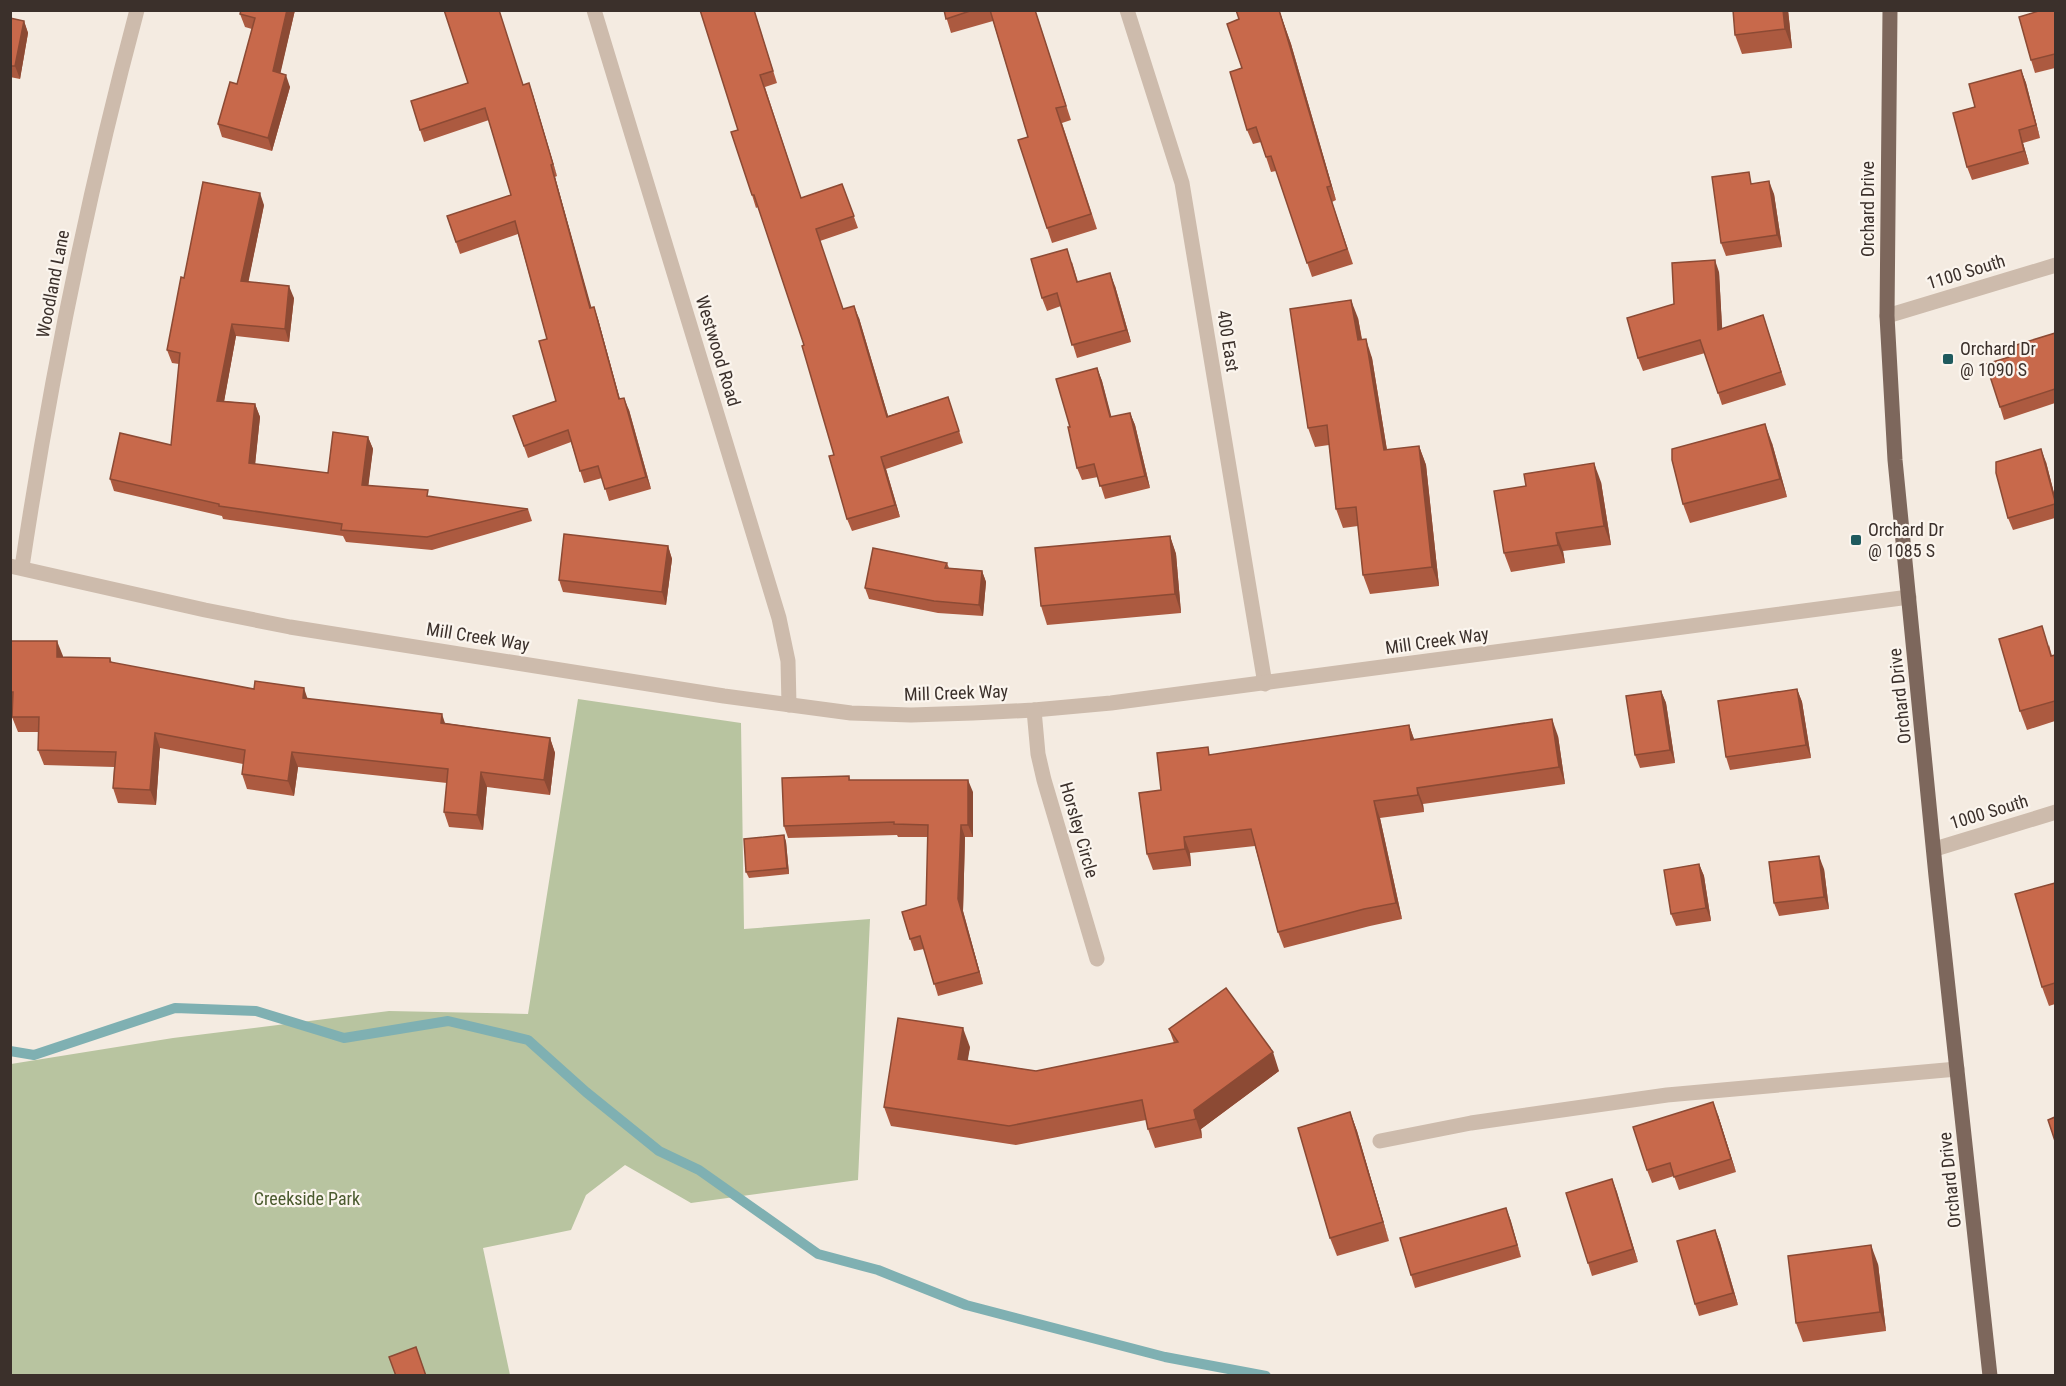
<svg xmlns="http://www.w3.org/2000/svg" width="2066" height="1386" viewBox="0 0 2066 1386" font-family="'Roboto Condensed',sans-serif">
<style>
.green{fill:#b8c4a0}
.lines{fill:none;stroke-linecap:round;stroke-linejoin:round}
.stream{stroke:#7fb0b2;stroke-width:10}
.minor{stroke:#cdbbac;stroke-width:15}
.major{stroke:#7d675c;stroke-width:15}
.wall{fill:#ac5a40}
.shaded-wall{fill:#8c4a34}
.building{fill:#c8694b;stroke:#8c4a34;stroke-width:1.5}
.poi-dot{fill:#1f5a5e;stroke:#fbf5ee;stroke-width:2}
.labels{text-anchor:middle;stroke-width:4.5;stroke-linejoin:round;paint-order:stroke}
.street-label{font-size:18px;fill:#3b302b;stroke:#fbf5ee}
.poi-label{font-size:18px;fill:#3b302b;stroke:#fbf5ee;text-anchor:start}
.park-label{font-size:18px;fill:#4a5a2e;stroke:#fbf5ee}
</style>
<rect width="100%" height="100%" fill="#f4ebe1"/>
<path class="green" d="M 578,699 L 741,723 L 744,929 L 870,919 L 858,1180 L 691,1203 L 625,1165 L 586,1195 L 571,1230 L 483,1248 L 510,1375 L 11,1376 L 11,1064 L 173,1038 L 389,1011 L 528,1014 Z"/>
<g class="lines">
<path class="stream" d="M 10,1051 L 34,1055 L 175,1008 L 256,1011 L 344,1038 L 448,1021 L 528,1040 L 586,1092 L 659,1151 L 699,1170 L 818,1254 L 878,1270 L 966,1305 L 1165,1357 L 1266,1376"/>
<g class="minor">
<path d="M 594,10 L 779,618 L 788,661 L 789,705"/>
<path d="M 1127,10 L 1182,183 L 1265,684"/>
<path d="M 1887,316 L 2056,265"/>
<path d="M 10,566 L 205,610 L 290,627 L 724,696 L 851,713 L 911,715 L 973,713 L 1034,710 L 1111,703 L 1909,597"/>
<path d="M 22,567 C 50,380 88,193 137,10"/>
<path d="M 1034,710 L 1038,754 L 1044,780 L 1097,959"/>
<path d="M 1935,849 L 2056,812"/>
<path d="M 1380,1141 L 1471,1123 L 1667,1095 L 1957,1069"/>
</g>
<path class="major" d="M 1890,10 L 1887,316 L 1895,460 L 1936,876 L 1990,1376"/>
</g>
<g class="wall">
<path d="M 295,10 L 280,73 L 290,87 L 272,151 L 222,137 L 218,124 L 237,84 L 252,29 L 245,27 L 240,14 Z"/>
<path d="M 444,10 L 499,10 L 523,85 L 533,95 L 557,176 L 555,177 L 591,308 L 594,307 L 598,319 L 620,399 L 629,410 L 651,489 L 609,501 L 602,478 L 584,483 L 571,442 L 528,458 L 513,416 L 556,401 L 547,339 L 518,234 L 460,254 L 447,216 L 511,195 L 489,120 L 424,142 L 420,130 L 468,83 Z"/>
<path d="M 754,10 L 777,83 L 765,87 L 801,198 L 842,184 L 858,228 L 820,241 L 843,309 L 859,318 L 888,416 L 948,397 L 963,443 L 886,469 L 900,517 L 852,531 L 847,519 L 834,455 L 804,345 L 758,207 L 756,208 L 752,195 L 738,130 Z"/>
<path d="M 944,10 L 1035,10 L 1071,120 L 1062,123 L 1097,229 L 1052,243 L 1047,228 L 1028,137 L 993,21 L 951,33 Z"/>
<path d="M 1279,10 L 1291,44 L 1336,200 L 1332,202 L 1353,264 L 1312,277 L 1276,171 L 1271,172 L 1261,142 L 1253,144 L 1247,130 L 1239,19 Z"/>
<path d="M 1788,10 L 1792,48 L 1742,54 L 1735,35 Z"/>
<path d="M 2055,10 L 2055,68 L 2035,73 L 2031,60 Z"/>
<path d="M 10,18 L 24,21 L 28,33 L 20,79 L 10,77 Z"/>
<path d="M 2021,70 L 2026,83 L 2040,138 L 2023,143 L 2029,164 L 1972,180 L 1967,167 L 1975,107 Z"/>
<path d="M 1754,184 L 1774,194 L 1782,247 L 1726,256 L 1721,243 Z"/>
<path d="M 264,205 L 248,282 L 294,298 L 289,342 L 236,336 L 224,401 L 255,404 L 260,417 L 255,464 L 328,473 L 368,437 L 373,449 L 368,485 L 430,497 L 528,509 L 532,521 L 432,550 L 346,542 L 343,536 L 223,519 L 222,516 L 114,491 L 110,479 L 171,445 L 179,364 L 172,363 L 167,350 L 184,278 Z"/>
<path d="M 1072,262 L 1078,282 L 1115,286 L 1131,342 L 1077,358 L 1061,306 L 1047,311 L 1042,298 Z"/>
<path d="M 1719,272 L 1722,329 L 1763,315 L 1786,385 L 1722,405 L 1705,353 L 1643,371 L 1638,358 L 1674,304 Z"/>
<path d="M 1358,318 L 1362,339 L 1372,358 L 1387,450 L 1419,446 L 1426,465 L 1439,586 L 1370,594 L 1363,575 L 1358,526 L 1343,528 L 1336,509 L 1329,445 L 1315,447 L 1308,428 Z"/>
<path d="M 2055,333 L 2055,403 L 2004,420 L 2000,407 L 2016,355 Z"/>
<path d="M 1097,368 L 1102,381 L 1111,417 L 1130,413 L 1135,425 L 1150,488 L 1105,499 L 1098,477 L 1082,480 L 1077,468 L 1070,427 Z"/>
<path d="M 1772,443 L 1787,497 L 1690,523 L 1683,504 Z"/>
<path d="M 2046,462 L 2055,497 L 2055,518 L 2013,530 L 2008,518 Z"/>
<path d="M 1601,482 L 1611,545 L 1563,551 L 1565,563 L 1511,572 L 1504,553 Z"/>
<path d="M 1170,536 L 1176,554 L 1181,613 L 1047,625 L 1041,606 Z"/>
<path d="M 668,546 L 672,559 L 666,605 L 563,592 L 559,580 Z"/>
<path d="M 947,563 L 949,568 L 982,571 L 986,582 L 983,616 L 938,613 L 869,599 L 865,588 Z"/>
<path d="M 10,641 L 63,657 L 110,658 L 112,663 L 308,699 L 445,723 L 550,738 L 555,753 L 550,795 L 487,787 L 483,830 L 449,827 L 444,812 L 447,783 L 298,767 L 294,796 L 247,789 L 242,774 L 243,764 L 160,748 L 156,805 L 118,803 L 113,788 L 114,767 L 44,765 L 38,750 L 39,732 L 18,732 L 12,717 L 13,707 L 10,707 Z"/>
<path d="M 2049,645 L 2052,656 L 2055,655 L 2055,721 L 2027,730 L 2020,711 Z"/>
<path d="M 1797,689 L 1802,702 L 1811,758 L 1730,770 L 1726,757 Z"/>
<path d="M 1661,691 L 1666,703 L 1675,763 L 1640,768 L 1635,755 Z"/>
<path d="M 1409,725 L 1414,739 L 1558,736 L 1565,784 L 1423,804 L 1424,812 L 1380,818 L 1402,919 L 1370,926 L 1284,948 L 1278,932 L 1255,846 L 1190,853 L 1191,866 L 1153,870 L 1147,854 L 1211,755 Z"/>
<path d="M 849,776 L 850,780 L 973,792 L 973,837 L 965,837 L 963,911 L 983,984 L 938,996 L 924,949 L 914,951 L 910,939 L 926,905 L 928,837 L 898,837 L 897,835 L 788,838 L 784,826 Z"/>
<path d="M 784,835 L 786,842 L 789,874 L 749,878 L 746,872 Z"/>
<path d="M 1699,864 L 1704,876 L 1711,921 L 1676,926 L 1671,914 Z"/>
<path d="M 1824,869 L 1829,909 L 1779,916 L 1774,903 Z"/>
<path d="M 2055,883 L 2055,1004 L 2049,1006 L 2042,987 Z"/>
<path d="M 1169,1029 L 1279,1071 L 1201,1129 L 1202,1138 L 1155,1148 L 1148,1129 L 1146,1120 L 1016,1145 L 891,1126 L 884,1107 L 970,1047 L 967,1060 L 1036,1071 L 1174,1043 Z"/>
<path d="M 1350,1112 L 1357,1131 L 1389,1241 L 1337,1256 L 1330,1238 Z"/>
<path d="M 1718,1115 L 1736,1172 L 1679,1190 L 1674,1176 L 1652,1183 L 1647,1170 Z"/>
<path d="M 1612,1179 L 1638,1262 L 1592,1276 L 1588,1263 Z"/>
<path d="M 1506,1208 L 1521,1257 L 1415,1288 L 1411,1275 Z"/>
<path d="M 1715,1230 L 1720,1243 L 1738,1305 L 1699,1316 L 1695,1304 Z"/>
<path d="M 1878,1264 L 1886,1331 L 1803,1342 L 1796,1323 Z"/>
</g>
<g class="shaded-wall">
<path d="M 287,10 L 295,10 L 278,84 L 273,71 Z"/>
<path d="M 1279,10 L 1291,44 L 1336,200 L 1331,186 Z"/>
<path d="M 1783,10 L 1788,10 L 1792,48 L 1785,29 Z"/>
<path d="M 24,21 L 28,33 L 20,79 L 15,66 Z"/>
<path d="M 2021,70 L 2026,83 L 2040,138 L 2036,125 Z"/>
<path d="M 286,75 L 290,87 L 272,151 L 268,138 Z"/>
<path d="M 529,83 L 533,95 L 557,176 L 553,164 Z"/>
<path d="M 10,126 L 12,131 L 10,140 Z"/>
<path d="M 2019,130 L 2023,143 L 2029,164 L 2024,151 Z"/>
<path d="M 551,165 L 555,177 L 595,320 L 590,308 Z"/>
<path d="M 1769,181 L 1774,194 L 1782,247 L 1777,235 Z"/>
<path d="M 260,193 L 264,205 L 246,294 L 241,281 Z"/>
<path d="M 1715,260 L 1719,272 L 1723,343 L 1718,330 Z"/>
<path d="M 1110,273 L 1115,286 L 1131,342 L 1126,330 Z"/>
<path d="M 289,286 L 294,298 L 289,342 L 285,329 Z"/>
<path d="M 1351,300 L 1358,318 L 1365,359 L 1358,340 Z"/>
<path d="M 854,306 L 859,318 L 892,429 L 887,417 Z"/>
<path d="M 594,307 L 598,319 L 623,411 L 619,399 Z"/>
<path d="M 232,324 L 236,336 L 222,413 L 217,401 Z"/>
<path d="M 1366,339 L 1372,358 L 1390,469 L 1384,450 Z"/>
<path d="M 1097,368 L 1102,381 L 1115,430 L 1110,417 Z"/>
<path d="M 624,398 L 629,410 L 651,489 L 646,477 Z"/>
<path d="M 255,404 L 260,417 L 254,475 L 249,463 Z"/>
<path d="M 1130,413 L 1135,425 L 1150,488 L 1145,476 Z"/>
<path d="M 1765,424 L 1772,443 L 1787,497 L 1780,479 Z"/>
<path d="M 368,437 L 373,449 L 367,497 L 362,485 Z"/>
<path d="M 1419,446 L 1426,465 L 1439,586 L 1432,567 Z"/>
<path d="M 2041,449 L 2046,462 L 2055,497 L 2055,501 Z"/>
<path d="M 881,457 L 886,469 L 900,517 L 895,505 Z"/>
<path d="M 1594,463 L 1601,482 L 1611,545 L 1604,526 Z"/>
<path d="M 1556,533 L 1563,551 L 1565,563 L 1558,545 Z"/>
<path d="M 1170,536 L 1176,554 L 1181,613 L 1175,594 Z"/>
<path d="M 668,546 L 672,559 L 666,605 L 662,592 Z"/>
<path d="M 982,571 L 986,582 L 983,616 L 979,605 Z"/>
<path d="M 57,641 L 63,656 L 63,672 L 57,657 Z"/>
<path d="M 304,688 L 309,703 L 303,698 Z"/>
<path d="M 1797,689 L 1802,702 L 1811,758 L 1806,745 Z"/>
<path d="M 1661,691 L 1666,703 L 1675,763 L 1670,750 Z"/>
<path d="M 442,714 L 447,729 L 441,723 Z"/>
<path d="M 1552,719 L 1558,736 L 1565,784 L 1559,767 Z"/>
<path d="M 1409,725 L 1415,742 L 1411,740 Z"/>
<path d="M 155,733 L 160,748 L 156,805 L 150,790 Z"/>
<path d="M 550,738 L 555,753 L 550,795 L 544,780 Z"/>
<path d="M 292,752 L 298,767 L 294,796 L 288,781 Z"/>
<path d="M 481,772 L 487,787 L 483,830 L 477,815 Z"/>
<path d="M 968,780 L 973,792 L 973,837 L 968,825 Z"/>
<path d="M 1417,788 L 1423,804 L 1424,812 L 1418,795 Z"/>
<path d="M 1374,801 L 1380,818 L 1402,919 L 1396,903 Z"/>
<path d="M 961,825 L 965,837 L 963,911 L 983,984 L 979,972 L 958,899 Z"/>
<path d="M 784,835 L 786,842 L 789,874 L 787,868 Z"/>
<path d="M 1184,837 L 1190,853 L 1191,866 L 1185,849 Z"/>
<path d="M 1819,856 L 1824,869 L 1829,909 L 1824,897 Z"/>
<path d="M 1699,864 L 1704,876 L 1711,921 L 1706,908 Z"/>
<path d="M 963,1028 L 970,1047 L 965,1077 L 958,1059 Z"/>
<path d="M 1273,1052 L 1279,1071 L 1201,1129 L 1202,1138 L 1196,1119 L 1194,1110 Z"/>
<path d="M 1713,1102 L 1718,1115 L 1736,1172 L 1731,1159 Z"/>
<path d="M 1350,1112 L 1357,1131 L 1389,1241 L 1383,1222 Z"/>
<path d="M 1612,1179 L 1617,1192 L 1638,1262 L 1633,1249 Z"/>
<path d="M 1506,1208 L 1511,1221 L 1521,1257 L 1517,1245 Z"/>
<path d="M 1715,1230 L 1720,1243 L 1738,1305 L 1733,1293 Z"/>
<path d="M 1871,1245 L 1878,1264 L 1886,1331 L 1880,1312 Z"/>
</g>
<g class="building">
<path d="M 241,10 L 287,10 L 273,71 L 286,75 L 268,138 L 218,124 L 230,82 L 237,84 L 255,18 L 240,14 Z"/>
<path d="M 444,10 L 499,10 L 523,85 L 529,83 L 553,164 L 551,165 L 590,308 L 594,307 L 619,399 L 624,398 L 646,477 L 605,489 L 598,466 L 580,471 L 568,430 L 524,446 L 513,416 L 556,401 L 539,341 L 547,339 L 515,221 L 456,242 L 447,216 L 511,195 L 485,108 L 420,130 L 411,101 L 468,83 Z"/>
<path d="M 700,10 L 754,10 L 773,71 L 760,75 L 801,198 L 842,184 L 854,216 L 816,229 L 843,309 L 854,306 L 887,417 L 948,397 L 959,431 L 881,457 L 895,505 L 847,519 L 829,456 L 834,455 L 802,346 L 804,345 L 754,195 L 752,195 L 731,132 L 738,130 Z"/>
<path d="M 944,10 L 973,10 L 946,19 Z"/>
<path d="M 990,10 L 1035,10 L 1066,106 L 1056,108 L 1091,214 L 1047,228 L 1018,140 L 1028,137 Z"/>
<path d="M 1236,10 L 1279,10 L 1285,30 L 1331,186 L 1327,187 L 1347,249 L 1307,263 L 1271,156 L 1266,157 L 1256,127 L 1247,130 L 1230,72 L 1242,68 L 1227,24 L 1239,19 Z"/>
<path d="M 1733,10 L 1783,10 L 1785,29 L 1735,35 Z"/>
<path d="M 2042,10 L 2055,10 L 2055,54 L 2031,60 L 2019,17 Z"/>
<path d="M 10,18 L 24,21 L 15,66 L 10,66 Z"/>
<path d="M 2021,70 L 2036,125 L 2019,130 L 2024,151 L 1967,167 L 1953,113 L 1975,107 L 1969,84 Z"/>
<path d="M 1749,172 L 1751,184 L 1769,181 L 1777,235 L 1721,243 L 1712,177 Z"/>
<path d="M 203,182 L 260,193 L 241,281 L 289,286 L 285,329 L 232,324 L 217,401 L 255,404 L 249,463 L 328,473 L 333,432 L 368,437 L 362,485 L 428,490 L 427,496 L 528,509 L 427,537 L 341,530 L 342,524 L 219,506 L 219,504 L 110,479 L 120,433 L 171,445 L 180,353 L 167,350 L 181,277 L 184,278 Z"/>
<path d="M 1067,249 L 1077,282 L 1110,273 L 1126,330 L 1072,345 L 1057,293 L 1042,298 L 1031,259 Z"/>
<path d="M 1715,260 L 1718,330 L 1763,315 L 1781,372 L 1718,393 L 1700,340 L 1638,358 L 1627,318 L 1674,304 L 1672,263 Z"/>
<path d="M 1351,300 L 1358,340 L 1366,339 L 1384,450 L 1419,446 L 1432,567 L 1363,575 L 1356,507 L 1336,509 L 1327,425 L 1308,428 L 1290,309 Z"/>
<path d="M 2055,333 L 2055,389 L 2000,407 L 1986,364 L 2016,355 L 2013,346 Z"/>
<path d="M 1097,368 L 1110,417 L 1130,413 L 1145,476 L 1100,486 L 1094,464 L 1077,468 L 1068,427 L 1070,427 L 1056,379 Z"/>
<path d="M 1765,424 L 1780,479 L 1683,504 L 1672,460 L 1672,449 Z"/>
<path d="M 2041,449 L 2055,501 L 2055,504 L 2008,518 L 1996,473 L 1996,462 Z"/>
<path d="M 1594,463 L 1604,526 L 1556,533 L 1558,545 L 1504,553 L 1494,491 L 1526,486 L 1524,474 Z"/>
<path d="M 564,534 L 668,546 L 662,592 L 559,580 Z"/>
<path d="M 1170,536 L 1175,594 L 1041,606 L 1035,548 Z"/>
<path d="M 873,548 L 947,563 L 945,568 L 982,571 L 979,605 L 934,601 L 865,588 Z"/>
<path d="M 2042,626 L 2051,656 L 2055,655 L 2055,701 L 2020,711 L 1999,639 Z"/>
<path d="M 10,641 L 57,641 L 57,657 L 110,658 L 110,662 L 254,689 L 255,681 L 304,688 L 303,698 L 442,714 L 441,723 L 550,738 L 544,780 L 481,772 L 477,815 L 444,812 L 448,769 L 292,752 L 288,781 L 242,774 L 245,750 L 155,733 L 150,790 L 113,788 L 116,752 L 38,750 L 39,717 L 12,717 L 13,692 L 10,692 Z"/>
<path d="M 1797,689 L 1806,745 L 1726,757 L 1718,701 Z"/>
<path d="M 1661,691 L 1670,750 L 1635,755 L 1626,696 Z"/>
<path d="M 1552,719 L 1559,767 L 1417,788 L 1418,795 L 1374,801 L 1396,903 L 1364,909 L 1278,932 L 1251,829 L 1184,837 L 1185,849 L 1147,854 L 1139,793 L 1161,790 L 1157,753 L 1208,747 L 1209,755 L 1409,725 L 1411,740 Z"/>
<path d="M 849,776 L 849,780 L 968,780 L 968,825 L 961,825 L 958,899 L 979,972 L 934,984 L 920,936 L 910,939 L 902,912 L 926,905 L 928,825 L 894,824 L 894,822 L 784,826 L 782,778 Z"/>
<path d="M 784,835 L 787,868 L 746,872 L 744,839 Z"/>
<path d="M 1819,856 L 1824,897 L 1774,903 L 1769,862 Z"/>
<path d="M 1699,864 L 1706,908 L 1671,914 L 1664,870 Z"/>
<path d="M 2055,883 L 2055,983 L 2042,987 L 2015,894 Z"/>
<path d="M 1226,988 L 1273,1052 L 1194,1110 L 1196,1119 L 1148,1129 L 1142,1100 L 1009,1126 L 884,1107 L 898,1018 L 963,1028 L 958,1059 L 1036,1071 L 1178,1042 L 1169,1029 Z"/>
<path d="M 1713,1102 L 1731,1159 L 1674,1177 L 1670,1163 L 1647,1170 L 1633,1127 Z"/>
<path d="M 1350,1112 L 1383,1222 L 1330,1238 L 1298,1128 Z"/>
<path d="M 2055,1117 L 2055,1141 L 2048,1120 Z"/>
<path d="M 1612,1179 L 1633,1249 L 1588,1263 L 1566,1193 Z"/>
<path d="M 1506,1208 L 1517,1245 L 1411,1275 L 1400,1238 Z"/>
<path d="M 1715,1230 L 1733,1293 L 1695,1304 L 1677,1241 Z"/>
<path d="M 1871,1245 L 1880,1312 L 1796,1323 L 1788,1256 Z"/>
<path d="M 416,1347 L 426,1376 L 396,1376 L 389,1357 Z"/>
</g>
<g class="poi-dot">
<rect x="1942" y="353" width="12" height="12" rx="3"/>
<rect x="1850" y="534" width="12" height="12" rx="3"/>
</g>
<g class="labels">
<g class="street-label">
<text transform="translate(1868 209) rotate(-90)" y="6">Orchard Drive</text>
<text transform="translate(1966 272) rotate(-17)" y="6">1100 South</text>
<text transform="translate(53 284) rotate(-79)" y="6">Woodland Lane</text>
<text transform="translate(1228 341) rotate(81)" y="6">400 East</text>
<text transform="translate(718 351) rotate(73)" y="6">Westwood Road</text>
<text transform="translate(478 637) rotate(9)" y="6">Mill Creek Way</text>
<text transform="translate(1437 641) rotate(-8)" y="6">Mill Creek Way</text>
<text transform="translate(956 693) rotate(-2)" y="6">Mill Creek Way</text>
<text transform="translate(1900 696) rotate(-96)" y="6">Orchard Drive</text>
<text transform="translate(1989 812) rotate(-17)" y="6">1000 South</text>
<text transform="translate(1079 830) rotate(74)" y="6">Horsley Circle</text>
<text transform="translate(1950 1180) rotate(-96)" y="6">Orchard Drive</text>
</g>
<g class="poi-label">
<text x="1960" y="355">Orchard Dr<tspan x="1960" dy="21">@ 1090 S</tspan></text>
<text x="1868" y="536">Orchard Dr<tspan x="1868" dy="21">@ 1085 S</tspan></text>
</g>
<g class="park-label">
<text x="307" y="1205">Creekside Park</text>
</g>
</g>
<rect width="2066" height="1386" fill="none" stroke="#3b302b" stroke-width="24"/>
</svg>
